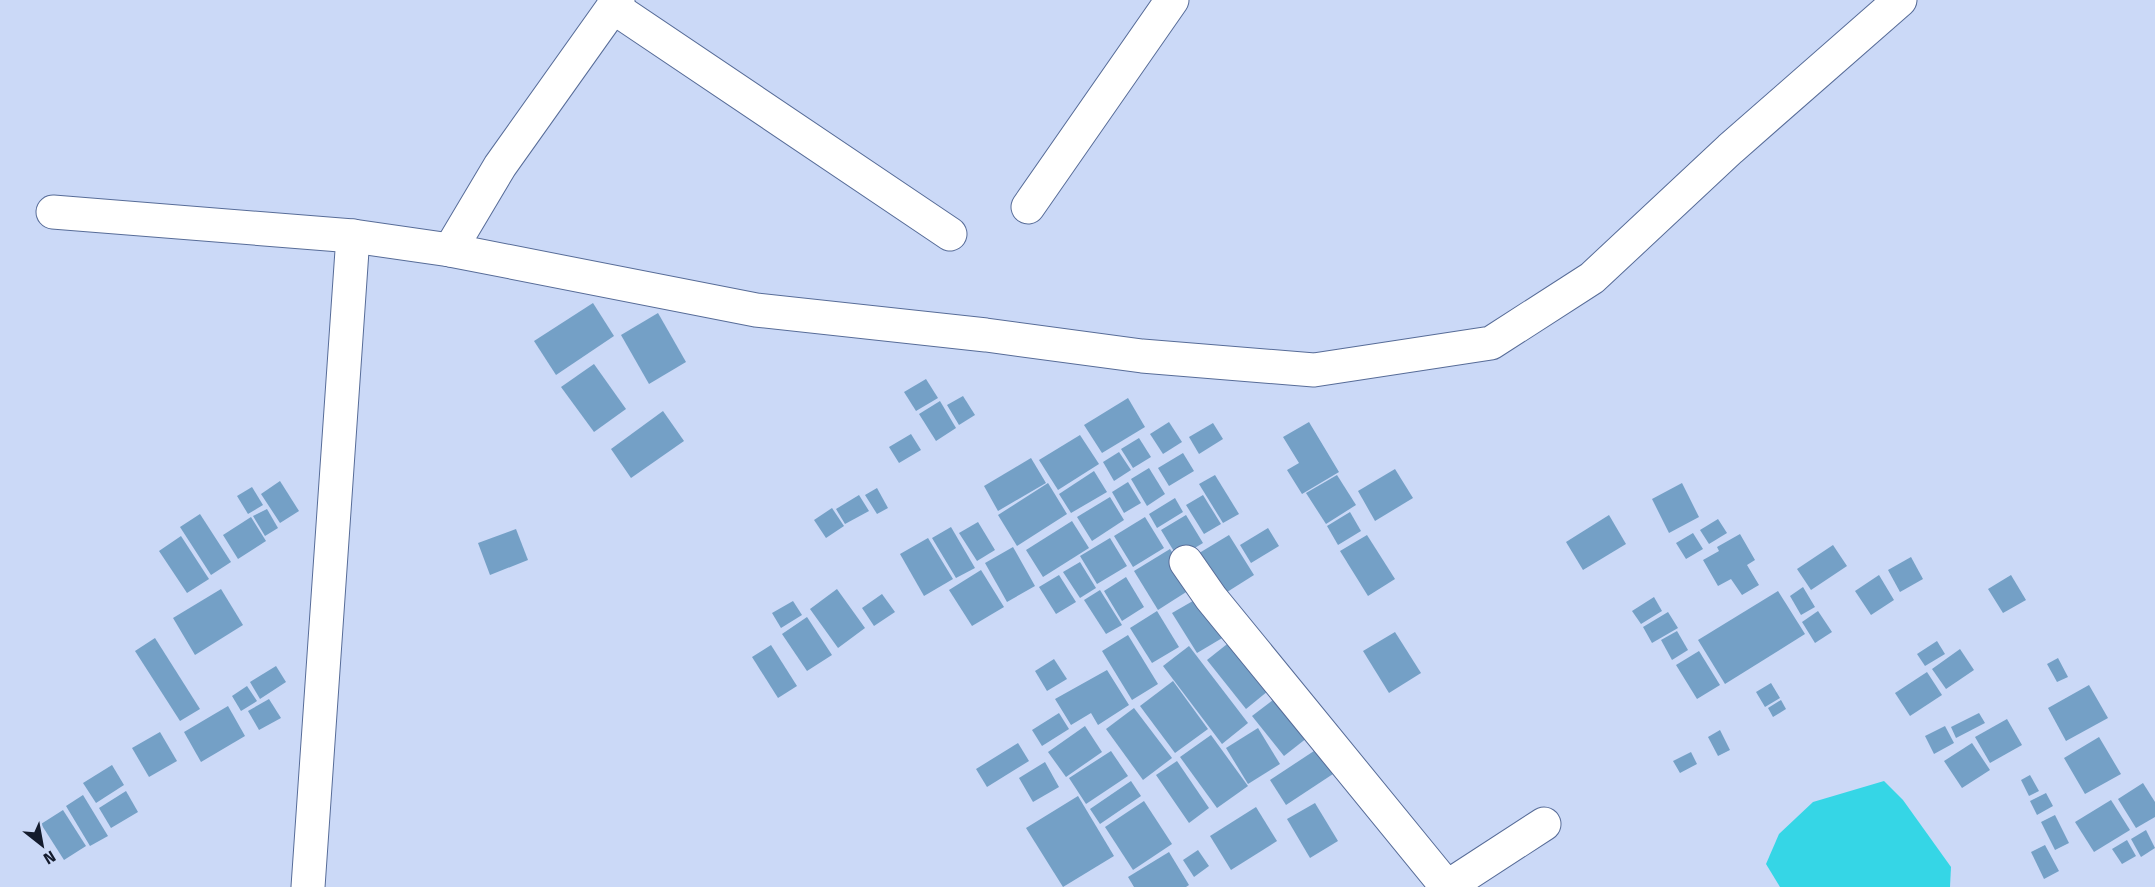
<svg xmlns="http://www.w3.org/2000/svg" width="2155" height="887" viewBox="0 0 2155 887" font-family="'Fira Sans',sans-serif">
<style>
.water{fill:#35d6e6}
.building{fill:#74a0c6}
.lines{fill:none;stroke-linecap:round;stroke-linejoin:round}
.minor-casing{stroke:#576c98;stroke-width:35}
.minor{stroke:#fff;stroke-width:33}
</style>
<rect width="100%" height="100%" fill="#cbd9f7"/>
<path class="water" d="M 1884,781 L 1903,800 L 1951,867 L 1950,887 L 1780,887 L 1766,864 L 1779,834 L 1813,802 Z"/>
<g class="building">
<path d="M 593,303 L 614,336 L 556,375 L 534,341 Z"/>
<path d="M 658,313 L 686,362 L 649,384 L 621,335 Z"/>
<path d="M 594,364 L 626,409 L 594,432 L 561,387 Z"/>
<path d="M 926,379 L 938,398 L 916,411 L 904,392 Z"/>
<path d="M 963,396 L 975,415 L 959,425 L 947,405 Z"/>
<path d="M 1128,398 L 1145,427 L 1102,453 L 1084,425 Z"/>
<path d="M 940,401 L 956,428 L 936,441 L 919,414 Z"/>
<path d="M 663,411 L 684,441 L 631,478 L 611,449 Z"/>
<path d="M 1169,422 L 1182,442 L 1163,454 L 1150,434 Z"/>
<path d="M 1309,422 L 1339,472 L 1302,494 L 1287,470 L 1299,463 L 1283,437 Z"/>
<path d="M 1213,423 L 1223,439 L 1199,454 L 1189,437 Z"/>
<path d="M 911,434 L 921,450 L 899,463 L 889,447 Z"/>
<path d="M 1080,435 L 1099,464 L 1058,490 L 1039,460 Z"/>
<path d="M 1139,438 L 1151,457 L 1133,468 L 1121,449 Z"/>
<path d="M 1119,452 L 1131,470 L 1114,481 L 1103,462 Z"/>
<path d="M 1183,453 L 1194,471 L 1169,486 L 1158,468 Z"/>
<path d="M 1031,458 L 1046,483 L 998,511 L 984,486 Z"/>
<path d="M 1149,468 L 1165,494 L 1147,506 L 1131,479 Z"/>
<path d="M 1395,469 L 1413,498 L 1375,521 L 1358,491 Z"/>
<path d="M 1094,471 L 1107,492 L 1071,513 L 1059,494 Z"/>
<path d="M 1215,475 L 1239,514 L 1223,523 L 1199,484 Z"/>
<path d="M 1337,475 L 1356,505 L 1326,524 L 1306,493 Z"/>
<path d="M 280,481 L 299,511 L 280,523 L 261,494 Z"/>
<path d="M 1128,482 L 1141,503 L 1124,513 L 1112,492 Z"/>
<path d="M 1048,483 L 1067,514 L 1017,546 L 998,515 Z"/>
<path d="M 1682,483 L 1699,517 L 1669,533 L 1652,499 Z"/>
<path d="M 252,487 L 263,505 L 248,514 L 237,496 Z"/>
<path d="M 877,488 L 888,508 L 877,514 L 865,495 Z"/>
<path d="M 859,495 L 869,511 L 845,524 L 836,509 Z"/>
<path d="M 1203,495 L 1221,524 L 1204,534 L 1186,505 Z"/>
<path d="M 1110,497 L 1124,520 L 1092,541 L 1077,517 Z"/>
<path d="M 1175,498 L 1183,512 L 1157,528 L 1149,514 Z"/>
<path d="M 832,508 L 844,526 L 826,538 L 814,520 Z"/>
<path d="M 267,509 L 278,528 L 265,536 L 253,516 Z"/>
<path d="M 1350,512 L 1361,531 L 1338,545 L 1327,526 Z"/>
<path d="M 200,514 L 231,562 L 211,575 L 180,527 Z"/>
<path d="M 1186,515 L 1203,543 L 1178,558 L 1161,530 Z"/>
<path d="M 1609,515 L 1626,544 L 1583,570 L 1566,542 Z"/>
<path d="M 251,517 L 266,541 L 238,559 L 223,535 Z"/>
<path d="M 1145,517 L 1164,548 L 1133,567 L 1114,536 Z"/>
<path d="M 1718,519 L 1727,533 L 1709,544 L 1700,530 Z"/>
<path d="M 1072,521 L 1089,548 L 1043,577 L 1026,550 Z"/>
<path d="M 978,522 L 995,550 L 977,561 L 959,533 Z"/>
<path d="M 951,527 L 975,568 L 956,578 L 932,538 Z"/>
<path d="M 1268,528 L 1279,546 L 1251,563 L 1240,545 Z"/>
<path d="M 516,529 L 528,560 L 490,575 L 478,543 Z"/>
<path d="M 1693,533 L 1703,549 L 1686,559 L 1676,543 Z"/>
<path d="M 1740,534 L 1755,560 L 1747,565 L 1759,585 L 1742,595 L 1731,579 L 1718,586 L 1703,560 L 1719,551 L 1717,547 Z"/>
<path d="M 1229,535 L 1254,575 L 1216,599 L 1191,558 Z"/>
<path d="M 1367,535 L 1395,579 L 1368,596 L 1340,551 Z"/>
<path d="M 181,536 L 209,579 L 187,593 L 159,551 Z"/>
<path d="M 928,538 L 953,579 L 924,596 L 900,554 Z"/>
<path d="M 1110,538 L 1127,566 L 1097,584 L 1080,556 Z"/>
<path d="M 1833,545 L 1847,566 L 1811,590 L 1797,569 Z"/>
<path d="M 1013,547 L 1035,586 L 1007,602 L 985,563 Z"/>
<path d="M 1170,549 L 1194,587 L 1158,610 L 1134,571 Z"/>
<path d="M 1911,557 L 1923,579 L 1900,592 L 1888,570 Z"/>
<path d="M 1080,562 L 1096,588 L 1080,598 L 1063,572 Z"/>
<path d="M 981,570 L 1004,607 L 972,626 L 949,590 Z"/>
<path d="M 1059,575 L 1076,602 L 1056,614 L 1039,587 Z"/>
<path d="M 1879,575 L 1894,600 L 1871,615 L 1855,591 Z"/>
<path d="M 2011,575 L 2026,600 L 2003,613 L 1988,589 Z"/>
<path d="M 1126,577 L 1144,607 L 1122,621 L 1104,591 Z"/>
<path d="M 1803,587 L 1815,607 L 1801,615 L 1790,596 Z"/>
<path d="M 221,589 L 243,625 L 195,655 L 173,618 Z"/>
<path d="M 837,589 L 865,628 L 838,648 L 810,609 Z"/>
<path d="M 1100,590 L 1122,625 L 1106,634 L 1084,600 Z"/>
<path d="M 1778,591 L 1805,634 L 1725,684 L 1698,640 Z"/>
<path d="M 882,594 L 895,612 L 874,626 L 862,608 Z"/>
<path d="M 1205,594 L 1229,634 L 1197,653 L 1172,613 Z"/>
<path d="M 1654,597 L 1662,611 L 1641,624 L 1632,611 Z"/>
<path d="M 793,601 L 802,615 L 781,628 L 772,613 Z"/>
<path d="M 1157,611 L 1179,647 L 1152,663 L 1130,628 Z"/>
<path d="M 1818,611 L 1832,632 L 1815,643 L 1802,622 Z"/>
<path d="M 1668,612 L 1678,628 L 1652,643 L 1643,627 Z"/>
<path d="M 807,617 L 832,655 L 807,671 L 782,634 Z"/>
<path d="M 1677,631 L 1688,650 L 1672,660 L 1661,640 Z"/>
<path d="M 1395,632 L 1421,673 L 1389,693 L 1363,651 Z"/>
<path d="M 1128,635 L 1158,684 L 1132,700 L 1102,651 Z"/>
<path d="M 1236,637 L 1274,686 L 1246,709 L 1207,660 Z"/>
<path d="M 155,638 L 200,709 L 180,721 L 135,651 Z"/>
<path d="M 1937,641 L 1945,654 L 1925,666 L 1917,654 Z"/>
<path d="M 771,645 L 797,686 L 778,698 L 752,657 Z"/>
<path d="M 1189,646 L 1248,723 L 1222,744 L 1163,666 Z"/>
<path d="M 1960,649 L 1974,670 L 1946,689 L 1932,669 Z"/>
<path d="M 1699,651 L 1720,685 L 1697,699 L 1676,665 Z"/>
<path d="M 2058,658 L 2068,677 L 2057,682 L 2047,664 Z"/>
<path d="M 1054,659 L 1067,679 L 1047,691 L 1035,671 Z"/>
<path d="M 276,666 L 286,682 L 260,699 L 250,682 Z"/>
<path d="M 1107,670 L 1129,705 L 1098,725 L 1091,713 L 1071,725 L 1055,699 Z"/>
<path d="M 1927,672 L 1942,695 L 1910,716 L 1895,693 Z"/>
<path d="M 1173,681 L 1208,729 L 1175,753 L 1140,706 Z"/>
<path d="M 1771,683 L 1780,698 L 1765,707 L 1756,692 Z"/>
<path d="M 2089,685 L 2108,718 L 2066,741 L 2048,708 Z"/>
<path d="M 247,686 L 257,701 L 241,711 L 232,696 Z"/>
<path d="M 1281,694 L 1312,734 L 1284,756 L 1252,716 Z"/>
<path d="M 269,699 L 281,718 L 259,730 L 248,711 Z"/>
<path d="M 1781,700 L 1786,709 L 1773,717 L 1768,708 Z"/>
<path d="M 228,706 L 245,736 L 201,762 L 184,732 Z"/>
<path d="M 1134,708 L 1172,758 L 1143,780 L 1106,729 Z"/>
<path d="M 1059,713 L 1069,729 L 1042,746 L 1032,730 Z"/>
<path d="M 1979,713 L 1985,723 L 1956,738 L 1951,727 Z"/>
<path d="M 2007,719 L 2022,745 L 1990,763 L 1975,737 Z"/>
<path d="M 1085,726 L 1102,752 L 1066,777 L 1048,752 Z"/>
<path d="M 1945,726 L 1954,743 L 1934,754 L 1925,736 Z"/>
<path d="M 1258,728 L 1280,764 L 1248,784 L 1226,748 Z"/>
<path d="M 1720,730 L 1730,750 L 1718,756 L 1708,737 Z"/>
<path d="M 160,732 L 177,761 L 149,777 L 132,748 Z"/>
<path d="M 1211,735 L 1248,786 L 1217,808 L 1180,757 Z"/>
<path d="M 2099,737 L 2121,774 L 2085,794 L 2064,758 Z"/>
<path d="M 1018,743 L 1029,761 L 987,787 L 976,769 Z"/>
<path d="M 1972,743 L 1990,770 L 1962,788 L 1944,761 Z"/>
<path d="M 1317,749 L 1333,774 L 1286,805 L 1270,780 Z"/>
<path d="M 1111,751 L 1128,776 L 1086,804 L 1069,778 Z"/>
<path d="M 1691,752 L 1697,764 L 1680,773 L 1673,761 Z"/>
<path d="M 1177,761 L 1209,808 L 1189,823 L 1156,775 Z"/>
<path d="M 1045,762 L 1059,787 L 1033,802 L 1019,778 Z"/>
<path d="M 112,765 L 124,785 L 96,803 L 83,783 Z"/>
<path d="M 2030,775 L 2039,791 L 2029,796 L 2021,780 Z"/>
<path d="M 1131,781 L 1141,796 L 1100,824 L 1090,809 Z"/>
<path d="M 2143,783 L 2155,802 L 2155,817 L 2136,828 L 2118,799 Z"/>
<path d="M 126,791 L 138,812 L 111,828 L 99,808 Z"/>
<path d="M 2046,793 L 2053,806 L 2037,815 L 2030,801 Z"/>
<path d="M 83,795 L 108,836 L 90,846 L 66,806 Z"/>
<path d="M 1078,796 L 1114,856 L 1063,887 L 1026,828 Z"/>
<path d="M 2111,800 L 2130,830 L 2094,852 L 2075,822 Z"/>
<path d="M 1144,801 L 1172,844 L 1133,870 L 1105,827 Z"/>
<path d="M 1315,803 L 1338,841 L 1310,858 L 1287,819 Z"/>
<path d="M 1256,807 L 1277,841 L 1231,870 L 1210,836 Z"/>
<path d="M 63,810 L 86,846 L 64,860 L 41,824 Z"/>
<path d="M 2055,815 L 2069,843 L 2055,850 L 2041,822 Z"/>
<path d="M 2146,830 L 2155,848 L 2141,857 L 2131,839 Z"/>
<path d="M 2127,840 L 2136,856 L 2122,864 L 2112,849 Z"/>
<path d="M 2045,845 L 2059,871 L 2044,879 L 2031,852 Z"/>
<path d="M 1198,850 L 1209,866 L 1194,877 L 1183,860 Z"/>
<path d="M 1169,852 L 1189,885 L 1186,887 L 1134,887 L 1128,877 Z"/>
</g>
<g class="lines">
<g class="minor-casing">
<g id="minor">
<path d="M 613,7 L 950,234"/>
<path d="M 1028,207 L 1172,0"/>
<path d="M 53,212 L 353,236 L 308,887"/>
<path d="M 353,236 L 450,250 L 756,310 L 986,335 L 1142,356 L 1314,370 L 1491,343 L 1592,278 L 1730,149 L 1900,0"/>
<path d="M 450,250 L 500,166 L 618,0"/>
<path d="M 1186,562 L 1211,598 L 1447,887 L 1544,824"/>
</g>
</g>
<use href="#minor" class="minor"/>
</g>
<g transform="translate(42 845) rotate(149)" stroke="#cbd9f7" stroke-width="4.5" paint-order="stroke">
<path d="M0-4.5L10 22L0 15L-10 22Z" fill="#131b2d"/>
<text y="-9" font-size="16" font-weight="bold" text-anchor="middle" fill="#131b2d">N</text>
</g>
</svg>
